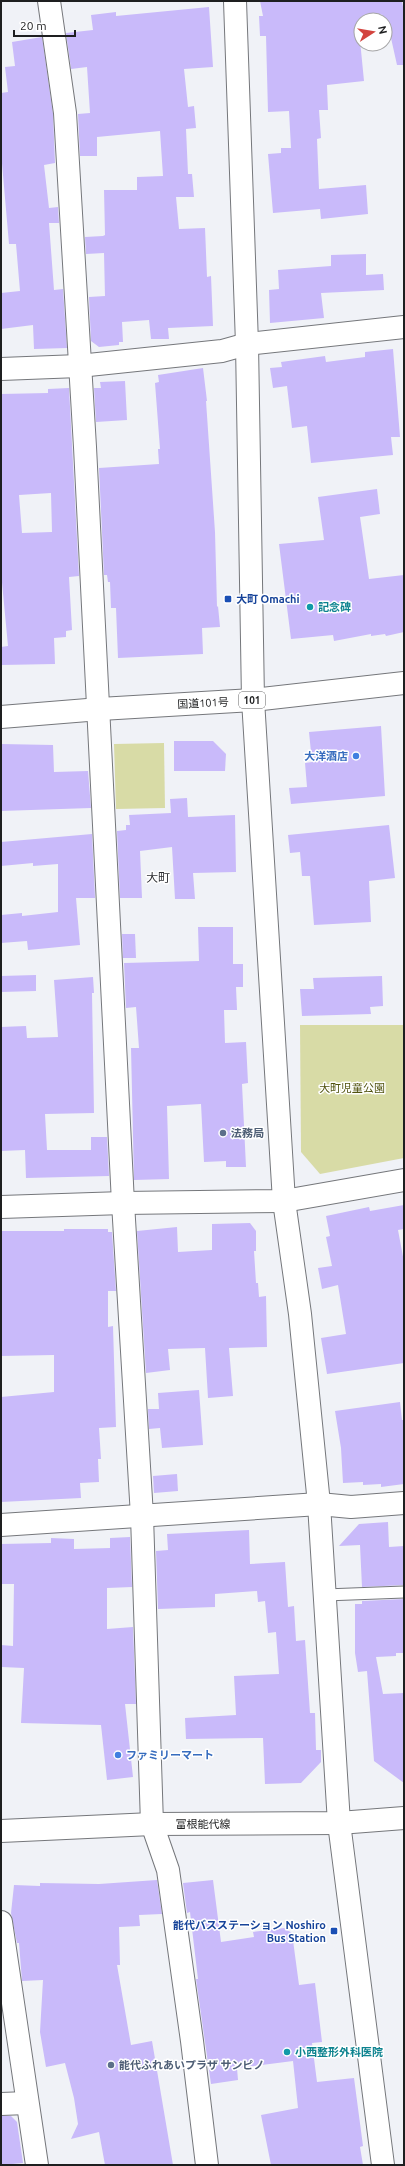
<svg xmlns="http://www.w3.org/2000/svg" width="405" height="2166" viewBox="0 0 405 2166" font-family="Ubuntu,'Noto Sans JP',sans-serif">
<style>
.green{fill:#d8dba6}
.building{fill:#c9bafa;fill-rule:evenodd}
.lines{fill:none;stroke-linecap:round;stroke-linejoin:round}
.lane-casing{stroke:#75777b;stroke-width:13}
.street-casing{stroke:#75777b;stroke-width:24}
.secondary-casing{stroke:#75777b;stroke-width:24}
.highway-casing{stroke:#75777b;stroke-width:24}
.lane{stroke:#fff;stroke-width:11}
.street{stroke:#fff;stroke-width:22}
.secondary{stroke:#fff;stroke-width:22}
.highway{stroke:#fff;stroke-width:22}
.transit-dot{fill:#1a4fb4;stroke:#fff;stroke-width:1.5}
.culture-dot{fill:#0f9aa8;stroke:#fff;stroke-width:1.5}
.shop-dot{fill:#3f7fe0;stroke:#fff;stroke-width:1.5}
.service-dot{fill:#5c6f8a;stroke:#fff;stroke-width:1.5}
.labels{text-anchor:middle;stroke-width:3;stroke-linejoin:round;paint-order:stroke}
.shield{fill:#fff;stroke:#626263;stroke-width:1}
.shield-label{font-size:10px;font-weight:bold;fill:#1e1f20}
.transit-label{font-size:11px;font-weight:bold;fill:#164399;stroke:#fff;text-anchor:start}
.culture-label{font-size:11px;font-weight:bold;fill:#0d838f;stroke:#fff;text-anchor:start}
.street-label{font-size:11px;fill:#1e1f20;stroke:#fff}
.shop-label{font-size:11px;font-weight:bold;fill:#366cbe;stroke:#fff;text-anchor:end}
.park-label{font-size:11px;fill:#51530f;stroke:#fff}
.service-label{font-size:11px;font-weight:bold;fill:#4e5e75;stroke:#fff;text-anchor:start}
.neighbourhood-label{font-size:12px;fill:#2e2f33;stroke:#fff}
</style>
<rect width="100%" height="100%" fill="#f0f2f7"/>
<g class="green">
<path d="M 164,743 L 165,808 L 116,809 L 114,744 Z"/>
<path d="M 300,1025 L 404,1025 L 404,1158 L 320,1174 L 301,1152 Z"/>
</g>
<g class="building">
<path d="M 260,1 L 402,1 L 404,12 L 404,65 L 397,65 L 387,20 L 358,20 L 364,81 L 327,85 L 328,110 L 319,110 L 321,138 L 317,139 L 319,189 L 366,185 L 368,214 L 321,219 L 320,209 L 273,213 L 268,154 L 281,153 L 281,148 L 291,148 L 289,111 L 268,112 L 266,36 L 260,36 L 259,16 L 263,16 Z"/>
<path d="M 209,7 L 213,67 L 184,69 L 188,107 L 194,106 L 196,128 L 186,129 L 188,174 L 192,174 L 194,197 L 176,197 L 179,229 L 205,228 L 207,277 L 211,276 L 213,326 L 168,328 L 169,339 L 151,339 L 149,320 L 122,322 L 123,342 L 119,342 L 119,345 L 99,347 L 91,341 L 89,297 L 105,296 L 104,253 L 86,254 L 85,237 L 103,236 L 105,235 L 104,190 L 137,190 L 137,177 L 163,176 L 160,131 L 97,137 L 97,156 L 80,156 L 78,114 L 90,113 L 87,67 L 71,69 L 66,33 L 93,30 L 91,15 L 116,12 L 116,16 Z"/>
<path d="M 42,37 L 53,114 L 55,163 L 44,165 L 49,208 L 58,207 L 59,223 L 49,223 L 54,290 L 63,289 L 67,348 L 34,349 L 33,325 L 1,329 L 1,293 L 20,291 L 16,244 L 9,244 L 1,152 L 1,93 L 8,92 L 5,67 L 15,66 L 12,42 Z"/>
<path d="M 366,254 L 366,275 L 383,274 L 384,290 L 321,293 L 324,318 L 270,323 L 269,290 L 279,289 L 278,270 L 331,266 L 331,255 Z"/>
<path d="M 393,349 L 400,437 L 391,437 L 393,455 L 311,463 L 307,426 L 292,428 L 287,386 L 273,388 L 270,368 L 282,367 L 281,362 L 325,356 L 326,362 L 365,357 L 365,352 Z"/>
<path d="M 203,368 L 207,401 L 206,401 L 215,532 L 217,607 L 218,606 L 220,627 L 202,628 L 203,654 L 118,658 L 116,608 L 111,608 L 110,582 L 108,582 L 107,575 L 104,575 L 99,468 L 159,464 L 158,449 L 160,449 L 155,383 L 159,382 L 158,375 Z"/>
<path d="M 125,381 L 127,420 L 96,422 L 94,388 L 101,388 L 100,382 Z"/>
<path d="M 69,388 L 79,576 L 69,577 L 72,630 L 66,631 L 66,637 L 54,638 L 55,664 L 1,665 L 1,647 L 8,646 L 1,572 L 1,394 L 48,393 L 48,389 ZM 51,493 L 52,532 L 22,533 L 19,495 Z"/>
<path d="M 377,489 L 380,514 L 360,517 L 369,579 L 404,575 L 404,632 L 386,636 L 385,634 L 371,636 L 371,634 L 334,641 L 333,635 L 291,639 L 279,544 L 324,540 L 318,497 Z"/>
<path d="M 381,726 L 385,796 L 291,804 L 289,788 L 307,787 L 305,763 L 312,762 L 309,732 Z"/>
<path d="M 174,741 L 213,741 L 226,754 L 225,771 L 174,771 Z"/>
<path d="M 1,744 L 53,745 L 54,772 L 88,771 L 91,808 L 1,811 Z"/>
<path d="M 187,798 L 188,817 L 235,815 L 236,872 L 193,873 L 195,899 L 175,899 L 172,847 L 140,851 L 142,898 L 120,898 L 117,831 L 126,830 L 126,825 L 130,825 L 129,815 L 171,813 L 170,799 Z"/>
<path d="M 389,825 L 395,878 L 369,881 L 371,922 L 314,925 L 310,876 L 302,876 L 300,852 L 290,853 L 288,835 Z"/>
<path d="M 92,834 L 95,898 L 76,898 L 80,945 L 28,950 L 27,941 L 1,943 L 1,915 L 22,913 L 22,916 L 58,912 L 58,864 L 33,866 L 33,863 L 1,866 L 1,842 Z"/>
<path d="M 198,927 L 233,927 L 233,964 L 243,964 L 243,987 L 236,987 L 237,1010 L 224,1010 L 225,1043 L 246,1042 L 248,1083 L 242,1084 L 246,1167 L 226,1167 L 226,1161 L 204,1162 L 201,1104 L 167,1106 L 169,1179 L 134,1180 L 131,1048 L 139,1048 L 136,1007 L 126,1008 L 124,963 L 199,961 Z"/>
<path d="M 122,934 L 135,934 L 136,958 L 123,958 Z"/>
<path d="M 36,975 L 36,991 L 1,992 L 1,976 Z"/>
<path d="M 382,976 L 383,1006 L 370,1007 L 371,1014 L 302,1016 L 300,989 L 314,989 L 313,978 Z"/>
<path d="M 93,977 L 94,993 L 92,993 L 94,1113 L 45,1114 L 47,1150 L 91,1150 L 91,1137 L 107,1137 L 109,1176 L 26,1178 L 25,1150 L 1,1151 L 1,1027 L 26,1026 L 27,1038 L 58,1037 L 54,980 Z"/>
<path d="M 404,1205 L 404,1229 L 398,1230 L 404,1262 L 404,1363 L 327,1374 L 321,1338 L 346,1334 L 338,1285 L 322,1289 L 318,1268 L 332,1266 L 326,1237 L 330,1236 L 326,1216 L 369,1207 L 370,1211 Z"/>
<path d="M 250,1223 L 256,1231 L 256,1251 L 254,1251 L 256,1283 L 258,1283 L 259,1297 L 266,1296 L 267,1347 L 229,1348 L 233,1396 L 208,1398 L 205,1348 L 168,1349 L 170,1370 L 146,1373 L 137,1231 L 177,1227 L 178,1252 L 212,1250 L 212,1224 Z"/>
<path d="M 64,1229 L 108,1229 L 108,1232 L 112,1232 L 116,1291 L 108,1291 L 108,1327 L 113,1326 L 116,1427 L 99,1428 L 101,1459 L 98,1459 L 99,1482 L 80,1483 L 81,1498 L 1,1502 L 1,1397 L 54,1392 L 54,1355 L 1,1356 L 1,1231 L 64,1231 Z"/>
<path d="M 199,1390 L 203,1445 L 162,1448 L 160,1428 L 149,1429 L 148,1409 L 159,1409 L 158,1393 Z"/>
<path d="M 400,1402 L 402,1420 L 404,1420 L 404,1484 L 381,1487 L 381,1484 L 363,1485 L 363,1482 L 343,1483 L 341,1448 L 335,1411 Z"/>
<path d="M 177,1474 L 178,1491 L 154,1493 L 153,1476 Z"/>
<path d="M 388,1522 L 389,1547 L 404,1546 L 404,1585 L 362,1587 L 360,1545 L 339,1546 L 359,1524 Z"/>
<path d="M 249,1530 L 250,1564 L 285,1562 L 288,1607 L 294,1606 L 296,1641 L 305,1640 L 310,1713 L 315,1713 L 316,1750 L 321,1750 L 321,1762 L 301,1783 L 265,1784 L 263,1738 L 186,1739 L 185,1718 L 236,1715 L 234,1676 L 279,1674 L 276,1632 L 268,1633 L 265,1601 L 258,1602 L 257,1591 L 215,1594 L 215,1607 L 158,1609 L 156,1551 L 168,1550 L 167,1534 Z"/>
<path d="M 130,1537 L 132,1587 L 107,1588 L 107,1629 L 133,1627 L 136,1704 L 125,1704 L 133,1777 L 107,1780 L 101,1725 L 21,1723 L 24,1668 L 2,1667 L 1,1645 L 13,1646 L 14,1584 L 1,1584 L 1,1544 L 51,1543 L 51,1538 L 74,1539 L 74,1549 L 110,1548 L 110,1538 Z"/>
<path d="M 404,1599 L 404,1653 L 396,1653 L 396,1656 L 376,1657 L 383,1694 L 404,1693 L 404,1783 L 374,1761 L 367,1671 L 358,1672 L 355,1653 L 355,1604 L 362,1604 L 362,1601 Z"/>
<path d="M 157,1880 L 162,1914 L 139,1915 L 140,1926 L 119,1927 L 120,1965 L 117,1965 L 131,2045 L 152,2041 L 173,2165 L 105,2165 L 99,2132 L 71,2139 L 78,2124 L 74,2098 L 65,2063 L 46,2067 L 40,2032 L 43,1980 L 22,1981 L 19,1943 L 17,1943 L 11,1913 L 14,1885 L 40,1886 L 40,1883 L 99,1884 Z"/>
<path d="M 213,1880 L 221,1942 L 254,1937 L 253,1932 L 284,1928 L 292,1933 L 299,1985 L 315,1983 L 322,2042 L 312,2043 L 317,2082 L 354,2078 L 363,2146 L 360,2147 L 363,2165 L 271,2165 L 261,2115 L 298,2108 L 293,2061 L 237,2068 L 238,2080 L 211,2084 L 196,1979 L 198,1979 L 190,1912 L 187,1913 L 183,1883 Z"/>
<path d="M 1,2116 L 11,2116 L 17,2122 L 23,2163 L 1,2165 Z"/>
</g>
<g class="lines">
<g class="lane-casing">
<path id="lane" d="M 325,1595 L 404,1592"/>
</g>
<g class="street-casing">
<g id="street">
<path d="M 49,1 L 65,113 L 85,447 L 123,1203 L 142,1516 L 152,1824 L 168,1870 L 192,2041 L 207,2165"/>
<path d="M 247,344 L 404,327"/>
<path d="M 1,1922 L 37,2165"/>
<path d="M 1,2104 L 27,2103"/>
</g>
</g>
<g class="secondary-casing">
<g id="secondary">
<path d="M 235,1 L 247,344 L 253,700 L 284,1201 L 300,1314 L 319,1504 L 339,1823 L 383,2165"/>
<path d="M 1,369 L 79,366 L 222,351 L 247,344"/>
<path d="M 1,1207 L 123,1203 L 284,1201 L 404,1180"/>
<path d="M 1,1525 L 319,1504 L 351,1507 L 404,1503"/>
<path d="M 1,1831 L 152,1824 L 339,1823 L 404,1818"/>
</g>
</g>
<g class="highway-casing">
<path id="highway" d="M 1,717 L 100,709 L 253,700 L 404,683"/>
</g>
<use href="#lane" class="lane"/>
<use href="#street" class="street"/>
<use href="#secondary" class="secondary"/>
<use href="#highway" class="highway"/>
</g>
<g class="transit-dot">
<rect x="224" y="595" width="8" height="8" rx="2"/>
<rect x="330" y="1927" width="8" height="8" rx="2"/>
</g>
<g class="culture-dot">
<circle cx="310" cy="607" r="4"/>
<circle cx="287" cy="2052" r="4"/>
</g>
<g class="shop-dot">
<circle cx="356" cy="756" r="4"/>
<circle cx="118" cy="1755" r="4"/>
</g>
<g class="service-dot">
<circle cx="223" cy="1133" r="4"/>
<circle cx="111" cy="2065" r="4"/>
</g>
<g class="labels">
<rect class="shield" x="239" y="692" width="26" height="16" rx="3"/>
<g class="shield-label">
<text x="252" y="704">101</text>
</g>
<g class="transit-label">
<text x="236" y="603">大町 Omachi</text>
<text x="326" y="1929" text-anchor="end">能代バスステーション Noshiro<tspan x="326" dy="13">Bus Station</tspan></text>
</g>
<g class="culture-label">
<text x="318" y="611">記念碑</text>
<text x="295" y="2056">小西整形外科医院</text>
</g>
<g class="street-label">
<text transform="translate(203 703) rotate(-3)" y="4">国道101号</text>
<text x="203" y="1828">富根能代線</text>
</g>
<g class="shop-label">
<text x="348" y="760">大洋酒店</text>
<text x="126" y="1759" text-anchor="start">ファミリーマート</text>
</g>
<g class="park-label">
<text x="352" y="1092">大町児童公園</text>
</g>
<g class="service-label">
<text x="231" y="1137">法務局</text>
<text x="119" y="2069">能代ふれあいプラザ サンピノ</text>
</g>
<g class="neighbourhood-label">
<text x="158" y="882">大町</text>
</g>
</g>
<rect width="405" height="2166" fill="none" stroke="#1e1f20" stroke-width="4"/>
<g transform="translate(373 32) rotate(78)"><circle r="19" fill="#ffffff" stroke="#a5a5a6"/>
<path d="M0-3L7 15L0 10L-7 15Z" fill="#d3443f"/>
<text y="-6" font-size="11" font-weight="bold" text-anchor="middle" fill="#1e1f20">N</text>
</g>
<path d="M14 30v6h61v-6" fill="none" stroke="#1e1f20" stroke-width="2"/>
<text x="20" y="30" font-size="12" fill="#1e1f20" stroke="#ffffff" stroke-width="3" paint-order="stroke">20 m</text>
</svg>
